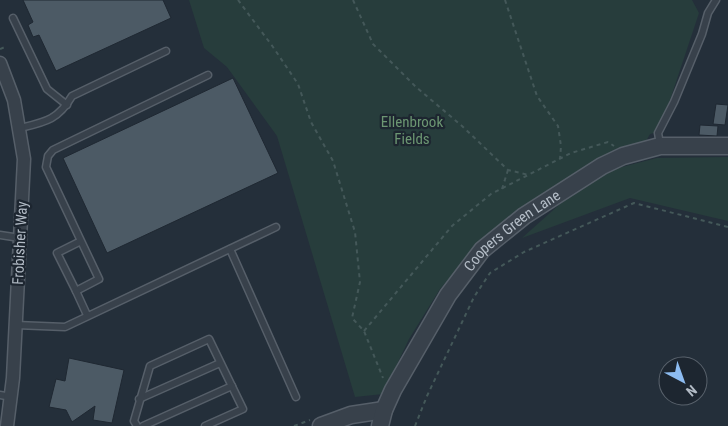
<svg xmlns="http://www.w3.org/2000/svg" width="728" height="426" viewBox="0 0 728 426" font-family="'Roboto Condensed',sans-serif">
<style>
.green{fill:#273d3c}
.building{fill:#4c5a65;stroke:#1f2832}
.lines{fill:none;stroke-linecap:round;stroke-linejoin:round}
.service-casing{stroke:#565f69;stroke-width:9}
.minor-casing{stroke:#565f69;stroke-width:15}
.tertiary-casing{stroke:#565f69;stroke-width:19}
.path{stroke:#445859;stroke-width:2;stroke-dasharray:4 4;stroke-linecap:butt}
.service{stroke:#38414b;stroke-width:6}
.minor{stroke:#38414b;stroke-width:12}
.tertiary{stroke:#38414b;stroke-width:16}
.labels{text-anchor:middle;stroke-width:4.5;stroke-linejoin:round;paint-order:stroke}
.park-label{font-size:15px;fill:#6c9672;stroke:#1d2630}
.street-label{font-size:15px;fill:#b3bcc6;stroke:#1d2630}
</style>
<rect width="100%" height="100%" fill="#242f3a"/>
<g class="green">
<path d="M 189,0 L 692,0 L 699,13 L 669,103 L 654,133 L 650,134 L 645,143 L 478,245 L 440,289 L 409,339 L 383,394 L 355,397 L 277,136 L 227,67 L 204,48 Z"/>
<path d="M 728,157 L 728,221 L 630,198 L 522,238 L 560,204 L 614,169 L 657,158 Z"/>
</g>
<g class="building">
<path d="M 23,0 L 163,0 L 171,18 L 56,71 L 39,35 L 33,37 L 28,25 L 33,22 Z"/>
<path d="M 233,78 L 278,173 L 107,253 L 63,158 Z"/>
<path d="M 716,104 L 728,105 L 725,125 L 713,124 Z"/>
<path d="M 700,125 L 718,126 L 717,136 L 699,135 Z"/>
<path d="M 69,358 L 124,370 L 112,423 L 93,420 L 95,406 L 72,422 L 66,410 L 49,407 L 56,379 L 65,381 Z"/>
</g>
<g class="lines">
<g class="service-casing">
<g id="service">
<path d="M 13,18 L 47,89 L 67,105"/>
<path d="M 20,128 C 45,122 58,120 72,96 L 166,51"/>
<path d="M 660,144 L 658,133 L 674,102 L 702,34 L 708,13 L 716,0"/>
<path d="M 0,235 L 20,238"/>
<path d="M 81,241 L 57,253 L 76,291 L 99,279 L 46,167 L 48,156 L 53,150 L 208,75"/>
<path d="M 230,249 L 296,397"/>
<path d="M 76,291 L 87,315"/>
<path d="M 16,325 L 65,327 L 276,227"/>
<path d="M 0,395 L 11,397"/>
<path d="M 139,399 L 220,363"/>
<path d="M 137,426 L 134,421 L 150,366 L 209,339 L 243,409 L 205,426"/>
<path d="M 143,426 L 232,386"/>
</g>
</g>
<g class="minor-casing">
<path id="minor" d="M 0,63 L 14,100 L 24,159 L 13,378 L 7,426"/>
</g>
<g class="tertiary-casing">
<g id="tertiary">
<path d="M 321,426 L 351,415 L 384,410"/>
<path id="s1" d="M 380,426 L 384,410 L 393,390 L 448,295 L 482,250 L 524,216 L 602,166 L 623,156 L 660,146 L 728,146"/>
</g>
</g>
<g class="path">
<path d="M 238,0 L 273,47 L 298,84 L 311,122 L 333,161 L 355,232 L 360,282 L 352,318 L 364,331 L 383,378"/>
<path d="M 353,0 L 373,44 L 416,87 L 462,126 L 508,170 L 529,175"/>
<path d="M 505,0 L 537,96 L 558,126 L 561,146 L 560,159"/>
<path d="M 0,49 L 5,47"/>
<path d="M 502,189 L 508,170"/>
<path d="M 364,331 L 452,226 L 491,194 L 571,153 L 608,142 L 614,146"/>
<path d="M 294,426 L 310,420"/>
<path d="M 415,426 L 427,396 L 474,297 L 490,273 L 524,252 L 634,203 L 728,227"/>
</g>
<use href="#service" class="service"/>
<use href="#minor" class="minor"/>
<use href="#tertiary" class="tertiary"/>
</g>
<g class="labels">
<g class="park-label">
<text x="412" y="127">Ellenbrook<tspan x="412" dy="17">Fields</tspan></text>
</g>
<g class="street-label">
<text dy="5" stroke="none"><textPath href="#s1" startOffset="240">Coopers Green Lane</textPath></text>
<text transform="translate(20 243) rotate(-87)" y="5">Frobisher Way</text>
</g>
</g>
<g transform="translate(683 381) rotate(139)"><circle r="24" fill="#1d2630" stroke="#59626c"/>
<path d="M0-4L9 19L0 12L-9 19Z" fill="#8dbcf1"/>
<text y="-8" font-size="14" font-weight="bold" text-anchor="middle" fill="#b3bcc6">N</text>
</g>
</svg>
